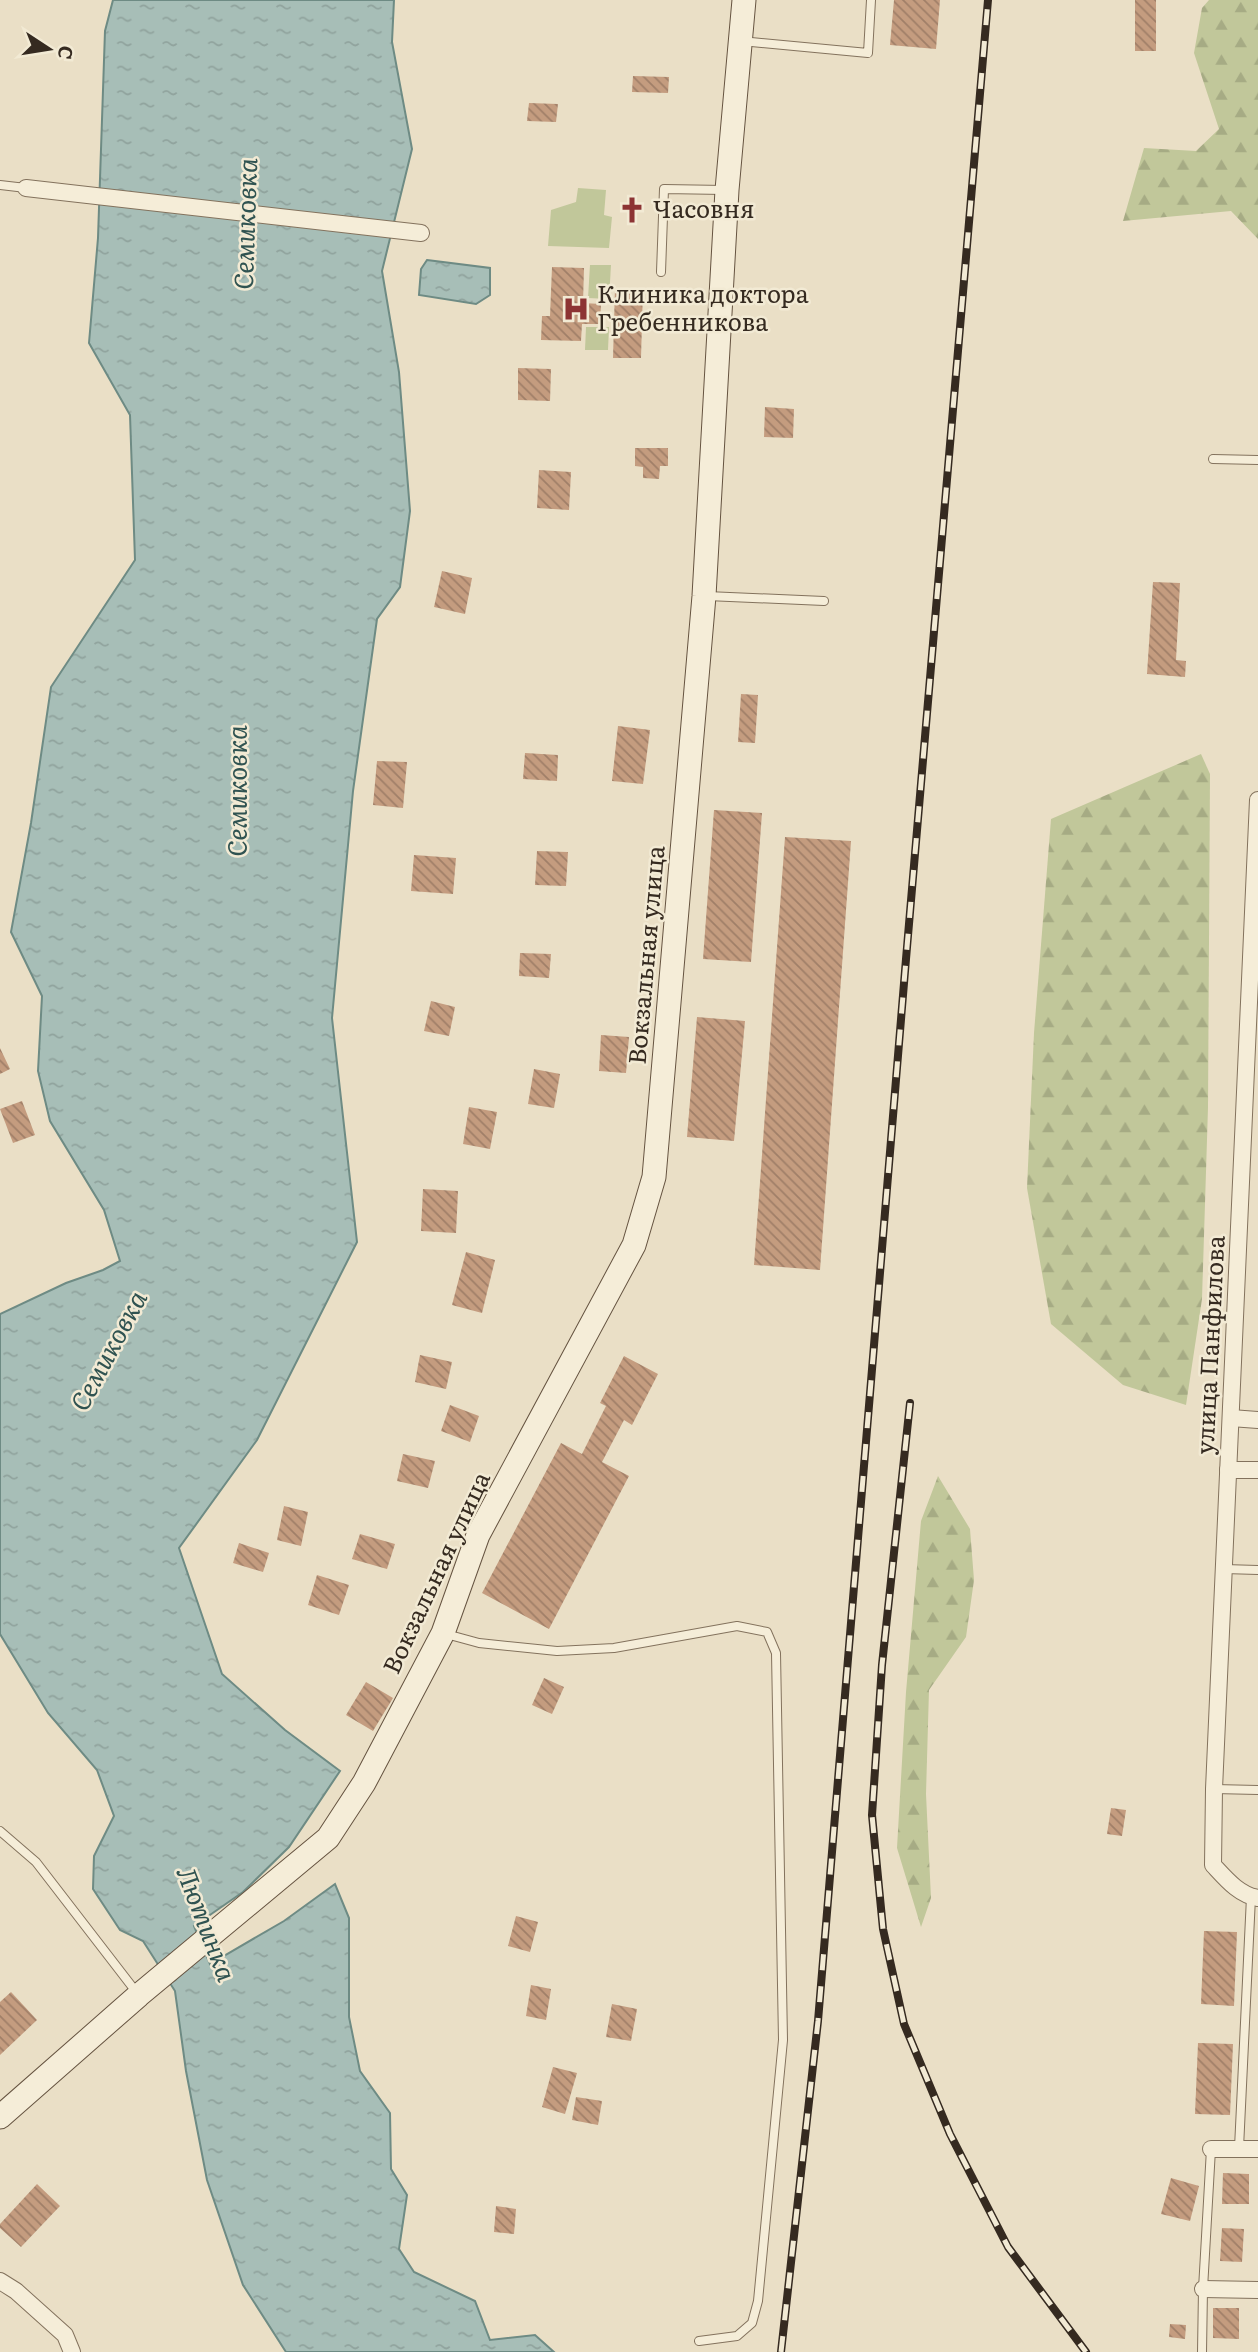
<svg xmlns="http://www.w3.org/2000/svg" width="1258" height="2352" viewBox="0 0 1258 2352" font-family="Literata,serif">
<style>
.green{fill:#c1c79a}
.forest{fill:url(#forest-firs)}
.water{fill:url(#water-ripples);stroke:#6e8b84;stroke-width:2}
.building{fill:url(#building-back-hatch)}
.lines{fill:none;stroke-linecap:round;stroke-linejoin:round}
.lane-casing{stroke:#83725d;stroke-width:10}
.street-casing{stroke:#83725d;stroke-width:18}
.secondary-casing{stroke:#655340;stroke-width:25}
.lane{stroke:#f5edd8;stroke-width:8}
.street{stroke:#f5edd8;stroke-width:16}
.secondary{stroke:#f5edd8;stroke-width:23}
.rail-casing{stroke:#352a20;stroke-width:8}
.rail{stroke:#f2ead4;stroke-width:5;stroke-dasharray:16;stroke-linecap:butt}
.labels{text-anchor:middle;stroke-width:5;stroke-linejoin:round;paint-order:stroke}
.poi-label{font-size:24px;fill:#352a20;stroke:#f2ead4;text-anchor:start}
.street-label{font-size:24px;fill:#352a20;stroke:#f2ead4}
.water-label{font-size:26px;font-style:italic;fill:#305351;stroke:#f2ead4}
</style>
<defs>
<pattern id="forest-firs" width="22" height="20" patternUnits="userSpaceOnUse" patternTransform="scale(1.75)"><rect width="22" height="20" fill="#c1c79a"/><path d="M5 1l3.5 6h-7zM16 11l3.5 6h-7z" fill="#a6ab84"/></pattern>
<pattern id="water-ripples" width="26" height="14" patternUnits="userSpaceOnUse" patternTransform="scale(1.75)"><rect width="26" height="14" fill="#a7beb7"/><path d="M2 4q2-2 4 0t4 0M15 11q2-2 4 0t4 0" fill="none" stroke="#90a39d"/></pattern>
<pattern id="building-back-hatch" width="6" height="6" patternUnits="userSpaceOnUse" patternTransform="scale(1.75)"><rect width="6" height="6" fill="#c49c7f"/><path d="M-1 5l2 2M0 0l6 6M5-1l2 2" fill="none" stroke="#a07f68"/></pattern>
</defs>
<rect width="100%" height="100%" fill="#eadfc6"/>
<g class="green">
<path d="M 578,188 L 606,190 L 604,215 L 612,217 L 609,248 L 548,246 L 551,210 L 576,202 Z"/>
<path d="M 590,265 L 611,265 L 609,299 L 588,298 Z"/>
<path d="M 586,327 L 609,327 L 608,350 L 585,350 Z"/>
</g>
<g class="forest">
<path d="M 1209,0 L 1258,0 L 1258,239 L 1231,211 L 1123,221 L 1144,148 L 1196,151 L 1219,129 L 1194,53 L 1202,8 Z"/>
<path d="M 1201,754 L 1210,774 L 1208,1108 L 1202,1299 L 1186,1405 L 1123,1385 L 1051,1324 L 1027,1188 L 1034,1033 L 1051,819 Z"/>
<path d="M 938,1476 L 970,1529 L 974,1580 L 966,1637 L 929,1690 L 926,1794 L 931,1898 L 921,1927 L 897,1848 L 906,1692 L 921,1521 Z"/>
</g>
<g class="water">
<path d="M 113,0 L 394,0 L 392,42 L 412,149 L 382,271 L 399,372 L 410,511 L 400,587 L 377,619 L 353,791 L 332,1018 L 357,1242 L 257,1440 L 179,1548 L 222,1674 L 285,1730 L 340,1771 L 289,1847 L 243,1892 L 194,1926 L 210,1964 L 284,1921 L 335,1884 L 349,1918 L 349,2017 L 360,2071 L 390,2113 L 391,2169 L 407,2195 L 399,2249 L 414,2272 L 475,2301 L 490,2340 L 535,2335 L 554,2352 L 286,2352 L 243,2285 L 207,2180 L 186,2071 L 175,1991 L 143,1941 L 120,1930 L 93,1889 L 94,1856 L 114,1816 L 97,1770 L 48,1713 L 0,1634 L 0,1314 L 66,1283 L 103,1270 L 120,1261 L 104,1210 L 50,1121 L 38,1071 L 42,996 L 11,932 L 31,823 L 51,687 L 135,560 L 130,415 L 89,343 L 98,238 L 105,31 Z"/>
<path d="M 427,260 L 490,268 L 490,295 L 476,304 L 419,295 L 421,269 Z"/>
</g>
<g class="building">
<path d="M 894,0 L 940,0 L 936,49 L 890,45 Z"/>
<rect x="1135" y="0" width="21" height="51"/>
<path d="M 633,76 L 669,77 L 668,93 L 632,92 Z"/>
<path d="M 529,103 L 558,104 L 556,122 L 527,121 Z"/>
<path d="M 552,267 L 584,268 L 583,303 L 601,304 L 600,324 L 582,324 L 581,341 L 541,340 L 542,316 L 550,316 Z"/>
<path d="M 615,288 L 643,288 L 641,358 L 613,358 Z"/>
<path d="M 518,368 L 551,369 L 550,401 L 518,400 Z"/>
<path d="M 765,407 L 794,409 L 793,438 L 764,437 Z"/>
<path d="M 635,448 L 668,448 L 668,466 L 660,466 L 659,479 L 643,478 L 643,467 L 635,466 Z"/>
<path d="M 539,470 L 571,472 L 569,510 L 537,508 Z"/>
<path d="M 442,571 L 472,578 L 465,614 L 434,607 Z"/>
<path d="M 1153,582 L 1180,583 L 1176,660 L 1186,661 L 1185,677 L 1147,674 Z"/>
<path d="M 741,694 L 758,695 L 755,743 L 738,742 Z"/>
<path d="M 618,726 L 650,730 L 643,784 L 612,781 Z"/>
<path d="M 525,753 L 558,755 L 557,781 L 523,779 Z"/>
<path d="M 377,761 L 407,762 L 403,808 L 373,805 Z"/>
<path d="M 714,810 L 762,813 L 751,962 L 703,959 Z"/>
<path d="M 785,837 L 851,841 L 820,1270 L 754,1265 Z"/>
<path d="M 537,851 L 568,852 L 566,886 L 535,885 Z"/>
<path d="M 414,855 L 456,858 L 453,894 L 411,891 Z"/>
<path d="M 520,953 L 551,954 L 549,978 L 519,976 Z"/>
<path d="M 431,1001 L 455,1007 L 449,1036 L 424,1031 Z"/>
<path d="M 697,1017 L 745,1021 L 734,1141 L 687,1137 Z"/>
<path d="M 601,1035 L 629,1037 L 626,1073 L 599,1071 Z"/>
<path d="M 0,1048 L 10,1069 L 0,1074 Z"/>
<path d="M 534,1069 L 560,1074 L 554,1108 L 528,1104 Z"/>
<path d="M 22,1101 L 35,1135 L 13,1143 L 0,1109 Z"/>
<path d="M 469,1107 L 497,1112 L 490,1149 L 463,1144 Z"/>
<path d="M 423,1189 L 458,1191 L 456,1233 L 421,1231 Z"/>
<path d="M 466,1252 L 495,1260 L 482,1313 L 452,1305 Z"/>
<path d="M 420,1355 L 452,1362 L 446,1389 L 415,1382 Z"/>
<path d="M 624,1356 L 658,1374 L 632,1425 L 624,1420 L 602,1462 L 629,1476 L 549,1629 L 482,1593 L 561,1443 L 582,1454 L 606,1406 L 600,1403 Z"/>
<path d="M 450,1405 L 479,1416 L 470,1442 L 441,1431 Z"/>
<path d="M 403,1454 L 435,1461 L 428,1488 L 397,1481 Z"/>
<path d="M 284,1506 L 308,1512 L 301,1546 L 277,1540 Z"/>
<path d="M 360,1534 L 395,1544 L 387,1569 L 352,1559 Z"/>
<path d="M 239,1543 L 269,1553 L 263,1572 L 233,1563 Z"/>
<path d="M 317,1575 L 349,1585 L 339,1615 L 308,1605 Z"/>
<path d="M 544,1678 L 564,1687 L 552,1714 L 532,1705 Z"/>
<path d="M 366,1682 L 393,1698 L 373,1731 L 346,1715 Z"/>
<path d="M 1111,1808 L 1126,1810 L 1122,1836 L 1107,1834 Z"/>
<path d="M 516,1916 L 538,1922 L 530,1952 L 508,1946 Z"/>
<path d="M 1204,1931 L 1237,1932 L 1234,2006 L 1201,2004 Z"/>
<path d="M 531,1985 L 551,1989 L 546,2020 L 526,2016 Z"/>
<path d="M 11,1992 L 37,2020 L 0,2055 L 0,2002 Z"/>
<path d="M 612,2004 L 637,2009 L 631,2041 L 606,2037 Z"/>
<path d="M 1198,2043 L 1233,2044 L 1230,2115 L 1195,2114 Z"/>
<path d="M 553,2067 L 577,2073 L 565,2114 L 542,2107 Z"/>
<path d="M 576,2097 L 602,2101 L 598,2125 L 572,2120 Z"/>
<path d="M 1223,2173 L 1249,2174 L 1249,2204 L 1222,2204 Z"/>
<path d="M 1171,2178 L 1199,2186 L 1190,2221 L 1161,2214 Z"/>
<path d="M 37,2184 L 60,2206 L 21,2247 L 0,2228 L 0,2224 Z"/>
<path d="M 496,2206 L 516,2209 L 514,2234 L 494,2232 Z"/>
<path d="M 1222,2228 L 1244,2229 L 1242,2262 L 1220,2261 Z"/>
<path d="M 1213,2308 L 1239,2308 L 1239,2339 L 1213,2338 Z"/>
<path d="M 1170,2324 L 1186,2325 L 1185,2339 L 1169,2337 Z"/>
</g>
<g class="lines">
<g class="lane-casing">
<g id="lane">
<path d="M 741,41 L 868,53 L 871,0"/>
<path d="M 0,185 L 26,188"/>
<path d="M 661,272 L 664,189 L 724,190"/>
<path d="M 1213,459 L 1258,460"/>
<path d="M 707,596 L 824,601"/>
<path d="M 1224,1569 L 1258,1570"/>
<path d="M 446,1634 L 479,1643 L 557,1651 L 614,1648 L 737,1626 L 767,1632 L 776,1653 L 783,2040 L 758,2301 L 752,2323 L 737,2336 L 699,2341"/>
<path d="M 1214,1789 L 1258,1790"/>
<path d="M 0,1831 L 36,1862 L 137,1993"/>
<path d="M 1239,2148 L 1251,1897"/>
<path d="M 1202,2352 L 1203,2289 L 1211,2149"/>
</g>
</g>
<g class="street-casing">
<g id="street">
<path d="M 26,188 L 421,233"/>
<path d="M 1258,800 L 1214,1789 L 1213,1865 C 1226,1879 1239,1895 1258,1898"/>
<path d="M 1231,1418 L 1258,1420"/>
<path d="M 1228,1470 L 1258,1470"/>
<path d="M 1211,2149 L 1258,2149"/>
<path d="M 0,2281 L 16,2291 L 65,2335 L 72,2352"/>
<path d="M 1203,2289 L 1258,2290"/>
</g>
</g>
<g class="secondary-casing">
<path id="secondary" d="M 0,2117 L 139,1995 L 328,1838 L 364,1783 L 443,1633 L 478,1535 L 634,1245 L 654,1177 L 704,596 L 727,190 L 744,0"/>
</g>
<use href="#lane" class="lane"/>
<use href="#street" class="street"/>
<use href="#secondary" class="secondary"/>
<g class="rail-casing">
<g id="rail">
<path d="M 910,1403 L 882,1665 L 872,1815 L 883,1929 L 904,2024 L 950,2134 L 1008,2247 L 1086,2352"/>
<path d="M 781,2352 L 818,2021 L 906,959 L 988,0"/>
</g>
</g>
<use href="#rail" class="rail"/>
</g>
<defs>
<g id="church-bare" transform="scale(2.1)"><path d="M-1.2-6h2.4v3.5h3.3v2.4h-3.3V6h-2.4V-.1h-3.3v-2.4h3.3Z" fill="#8c3333" stroke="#f2ead4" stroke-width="2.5" paint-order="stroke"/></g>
<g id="hospital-bare" transform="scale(2.1)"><path d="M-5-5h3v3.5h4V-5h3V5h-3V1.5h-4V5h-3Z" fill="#8c3333" stroke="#f2ead4" stroke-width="2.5" paint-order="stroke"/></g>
</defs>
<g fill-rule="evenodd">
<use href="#church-bare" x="632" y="210"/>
<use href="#hospital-bare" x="576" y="309"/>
</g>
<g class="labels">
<g class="poi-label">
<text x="653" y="218">Часовня</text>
<text x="597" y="303">Клиника доктора<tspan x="597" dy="28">Гребенникова</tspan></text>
</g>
<g class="street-label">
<text transform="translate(647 955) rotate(-85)" y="8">Вокзальная улица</text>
<text transform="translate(1211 1345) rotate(-87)" y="8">улица Панфилова</text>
<text transform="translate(437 1573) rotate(-65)" y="8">Вокзальная улица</text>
</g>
<g class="water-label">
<text transform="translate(246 224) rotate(-88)" y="9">Семиковка</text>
<text transform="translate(238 791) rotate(-90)" y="9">Семиковка</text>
<text transform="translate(109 1351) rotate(-62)" y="9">Семиковка</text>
<text transform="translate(206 1924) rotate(69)" y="9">Лютинка</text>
</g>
</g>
<g transform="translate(49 49) rotate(102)" stroke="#f2ead4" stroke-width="5" paint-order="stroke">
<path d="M0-5L12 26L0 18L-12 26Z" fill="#352a20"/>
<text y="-10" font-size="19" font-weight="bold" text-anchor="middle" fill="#352a20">С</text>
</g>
</svg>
